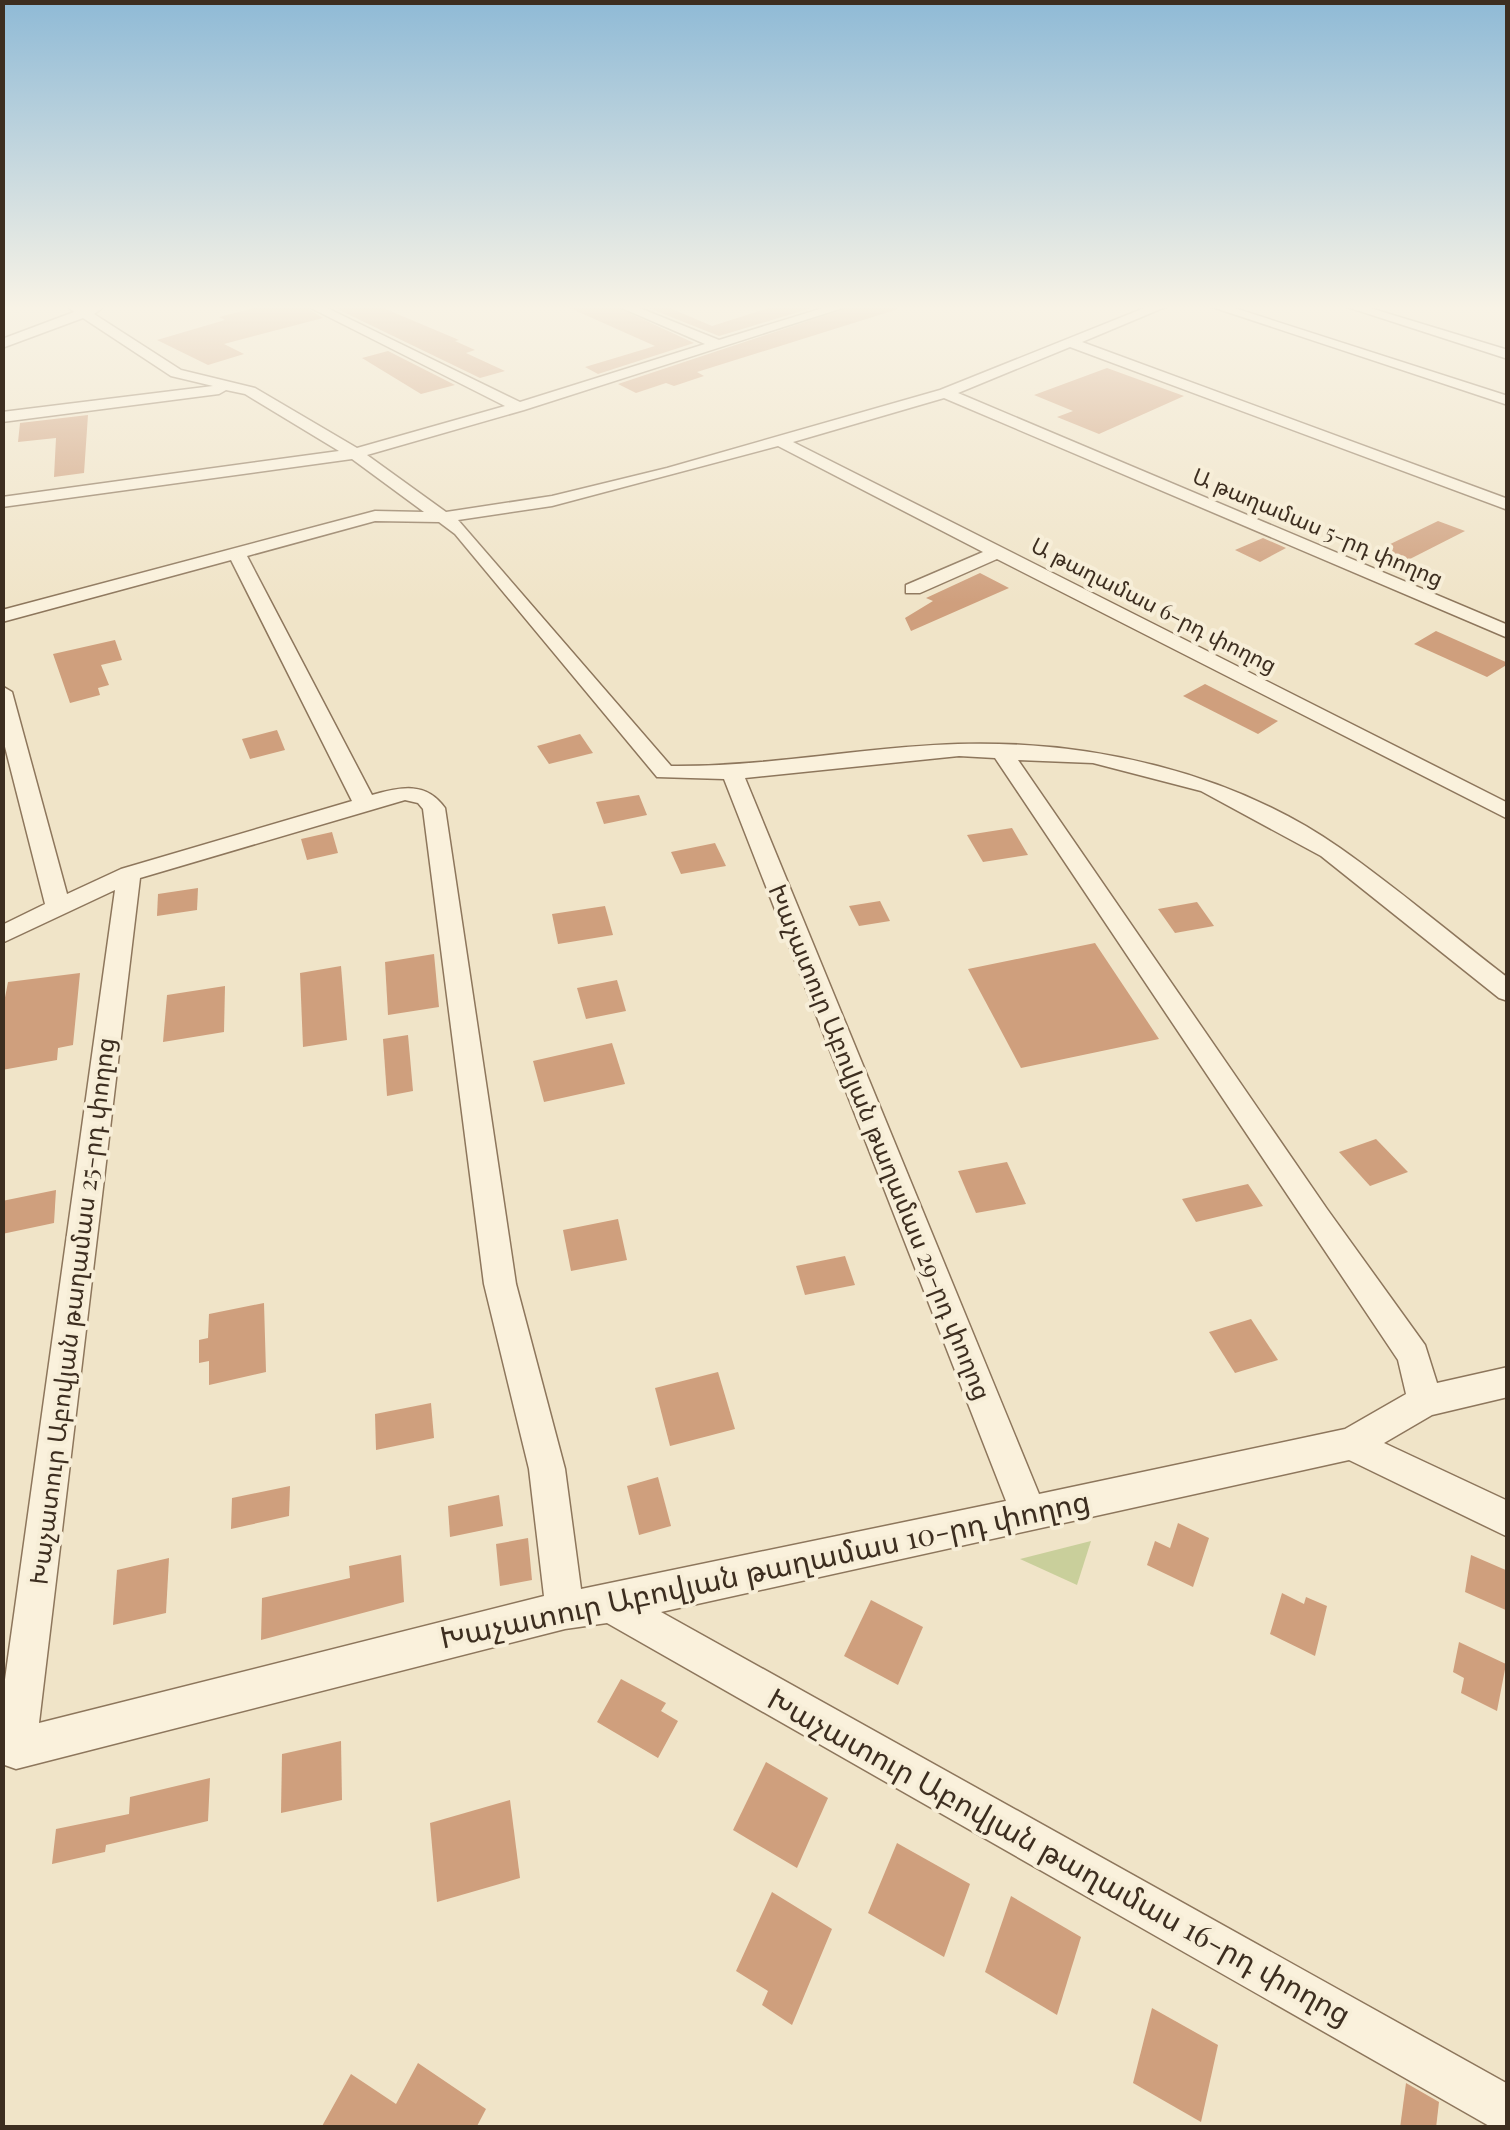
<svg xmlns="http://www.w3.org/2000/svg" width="1510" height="2130" viewBox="0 0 1510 2130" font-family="'Playfair Display','Noto Sans Armenian',serif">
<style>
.green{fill:#c9cf9b}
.building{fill:#cf9f7d}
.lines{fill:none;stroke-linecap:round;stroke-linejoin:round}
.minor-casing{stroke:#8d765c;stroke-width:3}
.minor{fill:#faf1dc;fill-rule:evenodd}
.labels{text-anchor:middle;stroke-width:8;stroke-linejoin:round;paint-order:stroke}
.far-street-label{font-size:22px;fill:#3d2e20;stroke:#f7eed8}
.street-label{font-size:25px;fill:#3d2e20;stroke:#f7eed8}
.near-street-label{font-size:30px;fill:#3d2e20;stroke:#f7eed8}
</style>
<rect width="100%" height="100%" fill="#f0e4c8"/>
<path class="green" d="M 1091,1541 L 1077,1585 L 1020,1559 Z"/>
<g class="building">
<path d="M 248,305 L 302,305 L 323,318 L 224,344 L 244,354 L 208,365 L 157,340 L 225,320 L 219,317 L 254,308 Z"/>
<path d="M 329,305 L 376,305 L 459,340 L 455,341 L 475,350 L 466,353 L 505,371 L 480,378 Z"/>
<path d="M 563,305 L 612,305 L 694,343 L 598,374 L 585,367 L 655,346 Z"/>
<path d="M 641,305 L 663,305 L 712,326 L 778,305 L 822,305 L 719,336 Z"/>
<path d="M 856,305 L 898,305 L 898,309 L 697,372 L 704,376 L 674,386 L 666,383 L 636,393 L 618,384 Z"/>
<path d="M 388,351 L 455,385 L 421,394 L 362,358 Z"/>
<path d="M 1107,368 L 1184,396 L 1099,434 L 1057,417 L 1073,411 L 1034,395 Z"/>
<path d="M 88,415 L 84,473 L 54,477 L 56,438 L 18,442 L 20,423 Z"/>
<path d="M 1438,521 L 1465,531 L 1406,561 L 1380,549 Z"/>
<path d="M 1263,538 L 1286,548 L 1260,562 L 1235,550 Z"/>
<path d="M 980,573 L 1009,588 L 911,631 L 905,618 L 933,601 L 926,598 Z"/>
<path d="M 1436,631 L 1508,663 L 1508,664 L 1487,677 L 1414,644 Z"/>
<path d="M 115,640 L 122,660 L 101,665 L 109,685 L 98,688 L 100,695 L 70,703 L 53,654 Z"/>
<path d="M 1205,684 L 1278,721 L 1258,734 L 1183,696 Z"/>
<path d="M 277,730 L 285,750 L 250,759 L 242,739 Z"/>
<path d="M 580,734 L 593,753 L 549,764 L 537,746 Z"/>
<path d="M 639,795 L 647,815 L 604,824 L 596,802 Z"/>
<path d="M 1012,828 L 1028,855 L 983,862 L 967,835 Z"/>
<path d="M 332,832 L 338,853 L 307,860 L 301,839 Z"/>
<path d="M 715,843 L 726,866 L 681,874 L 671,852 Z"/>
<path d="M 198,888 L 197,910 L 157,916 L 158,894 Z"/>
<path d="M 880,901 L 890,921 L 859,926 L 849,906 Z"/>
<path d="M 1197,902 L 1214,926 L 1175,933 L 1158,909 Z"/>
<path d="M 605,906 L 613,935 L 558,944 L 552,914 Z"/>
<path d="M 1095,943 L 1159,1039 L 1021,1068 L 968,969 Z"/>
<path d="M 434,954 L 439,1007 L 388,1015 L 385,962 Z"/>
<path d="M 341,966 L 347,1040 L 303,1047 L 300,973 Z"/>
<path d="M 80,973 L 73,1045 L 58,1048 L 57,1060 L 2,1070 L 2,1013 L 8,982 Z"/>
<path d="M 617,980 L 626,1011 L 586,1019 L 577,988 Z"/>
<path d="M 225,986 L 224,1032 L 163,1042 L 167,995 Z"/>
<path d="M 408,1035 L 413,1091 L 387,1096 L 383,1039 Z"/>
<path d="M 612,1043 L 625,1084 L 544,1102 L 533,1061 Z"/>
<path d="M 1376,1139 L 1408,1172 L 1370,1186 L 1339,1152 Z"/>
<path d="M 1007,1162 L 1026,1204 L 976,1213 L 958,1171 Z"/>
<path d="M 1248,1184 L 1263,1206 L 1196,1222 L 1182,1199 Z"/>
<path d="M 56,1190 L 54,1223 L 2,1234 L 2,1201 Z"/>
<path d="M 618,1219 L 627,1260 L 571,1271 L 563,1230 Z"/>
<path d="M 845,1256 L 855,1285 L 805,1295 L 796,1266 Z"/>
<path d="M 264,1303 L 266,1372 L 209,1385 L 209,1361 L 199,1363 L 199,1340 L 208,1338 L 209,1314 Z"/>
<path d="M 1251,1319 L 1278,1360 L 1235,1373 L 1209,1332 Z"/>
<path d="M 718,1372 L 735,1429 L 670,1446 L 655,1388 Z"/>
<path d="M 431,1403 L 434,1438 L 376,1450 L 375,1414 Z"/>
<path d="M 658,1477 L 671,1526 L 639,1535 L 627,1486 Z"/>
<path d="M 290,1486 L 289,1516 L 231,1529 L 232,1498 Z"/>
<path d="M 499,1495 L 503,1526 L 450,1537 L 448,1506 Z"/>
<path d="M 1178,1523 L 1209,1538 L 1193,1587 L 1147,1565 L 1155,1541 L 1170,1548 Z"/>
<path d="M 528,1538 L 532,1580 L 500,1586 L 496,1544 Z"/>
<path d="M 401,1555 L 404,1602 L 261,1640 L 262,1598 L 350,1578 L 349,1566 Z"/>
<path d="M 1471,1555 L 1508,1571 L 1508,1611 L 1465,1592 Z"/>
<path d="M 169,1558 L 166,1613 L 113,1625 L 117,1570 Z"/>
<path d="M 1282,1593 L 1304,1604 L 1306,1597 L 1327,1606 L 1315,1656 L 1270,1634 Z"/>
<path d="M 871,1600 L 923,1627 L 898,1685 L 844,1656 Z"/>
<path d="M 1459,1642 L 1506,1664 L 1497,1711 L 1461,1693 L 1464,1678 L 1453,1672 Z"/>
<path d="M 621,1679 L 666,1703 L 661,1711 L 678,1721 L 658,1758 L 597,1722 Z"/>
<path d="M 341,1741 L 342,1800 L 281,1813 L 282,1754 Z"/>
<path d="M 766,1762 L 828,1798 L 797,1868 L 733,1830 Z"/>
<path d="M 210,1778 L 208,1821 L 106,1845 L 105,1852 L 52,1864 L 56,1829 L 129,1814 L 130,1797 Z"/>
<path d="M 510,1800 L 520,1878 L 437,1902 L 430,1823 Z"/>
<path d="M 897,1843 L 970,1884 L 944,1957 L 868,1913 Z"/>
<path d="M 772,1892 L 832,1929 L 792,2025 L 762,2005 L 768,1991 L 736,1971 Z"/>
<path d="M 1011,1896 L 1081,1937 L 1057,2015 L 985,1972 Z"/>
<path d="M 1152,2008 L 1218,2045 L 1201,2122 L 1133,2083 Z"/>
<path d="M 418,2063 L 486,2109 L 476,2128 L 321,2128 L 351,2074 L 396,2104 Z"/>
<path d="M 1406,2083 L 1439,2102 L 1436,2128 L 1400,2128 Z"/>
</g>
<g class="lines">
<g class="minor-casing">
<g id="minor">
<path d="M 66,305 L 99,306 L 101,309 L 94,314 L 181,370 L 255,388 L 357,448 L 505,406 L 305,305 L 321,305 L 520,402 L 705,344 L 615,305 L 632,305 L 719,340 L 833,305 L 852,305 L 524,410 L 367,455 L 446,512 L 552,496 L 667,468 L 940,390 L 1152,305 L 1170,305 L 1082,342 L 1508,499 L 1508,510 L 1070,347 L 958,393 L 1508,625 L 1508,638 L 944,398 L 793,442 L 1508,803 L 1508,819 L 997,559 L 920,593 L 906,593 L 906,585 L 983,552 L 778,446 L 552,506 L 458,520 L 671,766 C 768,767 862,747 958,744 C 1090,740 1231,772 1340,848 C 1397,888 1452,935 1508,978 L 1508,1001 L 1499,998 L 1321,856 L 1201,791 L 1093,763 L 1018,760 L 1327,1209 L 1425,1345 L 1437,1383 L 1508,1367 L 1508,1397 L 1432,1415 L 1384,1443 L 1508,1501 L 1508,1537 L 1349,1460 L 661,1612 L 1508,2084 L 1508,2128 L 1491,2127 L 607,1623 L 565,1629 L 16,1769 L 2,1764 L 2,1701 L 115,890 L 2,943 L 2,925 L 45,904 L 2,735 L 2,686 L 12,692 L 67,894 L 121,869 L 352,801 L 231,560 L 2,622 L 2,610 L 375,511 L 424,512 L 352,459 L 2,507 L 2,497 L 339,451 L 245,394 L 226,390 L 219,394 L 2,422 L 2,412 L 213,386 L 171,376 L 83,318 L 2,348 L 2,339 L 74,312 ZM 375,521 L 439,522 L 455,534 L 657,777 L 724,779 L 1006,1501 L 581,1589 L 565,1469 L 516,1284 L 445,808 C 426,781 400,787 372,795 L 247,556 ZM 959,756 L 995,758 L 1398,1360 L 1406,1394 L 1345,1429 L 1039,1494 L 745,778 ZM 405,800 L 418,803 L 423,809 L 484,1284 L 529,1469 L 544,1596 L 39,1723 L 140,878 Z"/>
<path d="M 1206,305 L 1225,305 L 1508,396 L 1508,405 Z"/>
<path d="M 1341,305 L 1360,305 L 1508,350 L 1508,359 Z"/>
</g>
</g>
<use href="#minor" class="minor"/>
</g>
<linearGradient id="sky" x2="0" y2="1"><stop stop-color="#8fbad6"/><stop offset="0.51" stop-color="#f8f3e6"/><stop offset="1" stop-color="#f8f3e6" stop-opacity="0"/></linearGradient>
<rect width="1510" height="603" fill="url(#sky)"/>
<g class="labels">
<g class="far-street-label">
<text transform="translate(1318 527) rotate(23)" y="8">Ա թաղամաս 5-րդ փողոց</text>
<text transform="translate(1154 605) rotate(27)" y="8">Ա թաղամաս 6-րդ փողոց</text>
</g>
<g class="street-label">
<text transform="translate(880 1142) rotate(68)" y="9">Խաչատուր Աբովյան թաղամաս 29-րդ փողոց</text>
<text transform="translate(72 1311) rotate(-83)" y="9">Խաչատուր Աբովյան թաղամաս 25-րդ փողոց</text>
</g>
<g class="near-street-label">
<text transform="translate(765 1570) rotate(-12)" y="10">Խաչատուր Աբովյան թաղամաս 10-րդ փողոց</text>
<text transform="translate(1059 1857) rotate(29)" y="10">Խաչատուր Աբովյան թաղամաս 16-րդ փողոց</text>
</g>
</g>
<rect width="1510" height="2130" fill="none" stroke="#3d2e20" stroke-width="10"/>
</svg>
